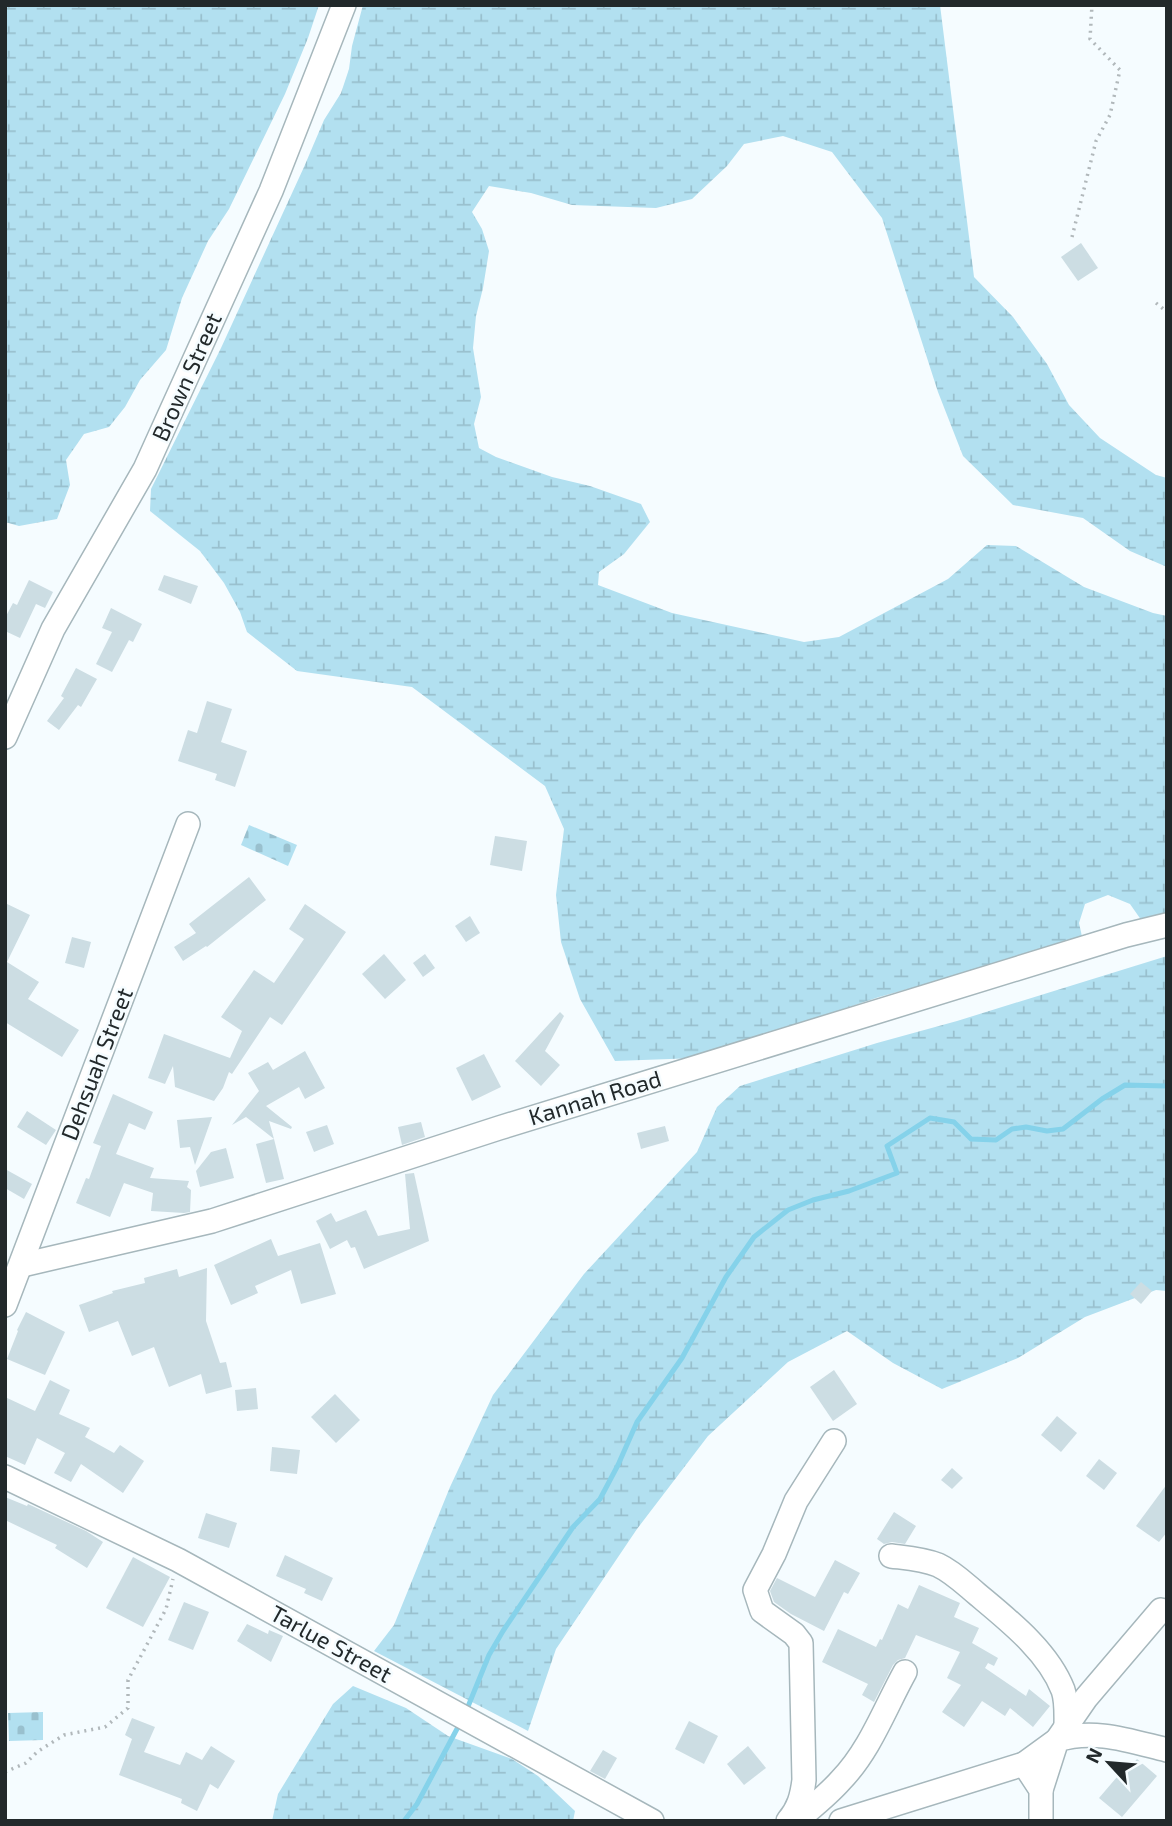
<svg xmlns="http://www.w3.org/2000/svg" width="1172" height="1826" viewBox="0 0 1172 1826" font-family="'Exo 2',sans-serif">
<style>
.wetland{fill:url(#wetland-marsh)}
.cemetery{fill:url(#cemetery-stones)}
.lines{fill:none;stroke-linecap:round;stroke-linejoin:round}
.stream{stroke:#85d2ea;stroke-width:5}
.building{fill:#ccdde3}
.minor-casing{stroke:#a6b7bc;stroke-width:26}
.path{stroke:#b1b8bb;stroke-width:3.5;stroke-dasharray:2 5;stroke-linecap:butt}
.minor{stroke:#fff;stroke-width:23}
.labels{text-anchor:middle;stroke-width:5;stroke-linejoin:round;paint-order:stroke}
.street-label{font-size:23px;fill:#22292b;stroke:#f5fcff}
</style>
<defs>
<pattern id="wetland-marsh" width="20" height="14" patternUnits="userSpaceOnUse" patternTransform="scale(1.75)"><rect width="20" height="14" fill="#b2e0f0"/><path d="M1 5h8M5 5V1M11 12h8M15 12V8" fill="none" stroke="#99c0ce"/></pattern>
<pattern id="cemetery-stones" width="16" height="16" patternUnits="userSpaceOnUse" patternTransform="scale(1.75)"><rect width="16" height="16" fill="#b2e0f0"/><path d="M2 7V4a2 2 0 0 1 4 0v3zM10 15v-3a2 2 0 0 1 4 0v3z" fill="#99c0ce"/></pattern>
</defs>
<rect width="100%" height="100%" fill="#f5fcff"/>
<g class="wetland">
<path d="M 5,5 L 319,5 L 308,38 L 285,94 L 229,209 L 208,241 L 182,298 L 166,350 L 140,380 L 125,407 L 109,427 L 84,434 L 66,460 L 70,485 L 57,519 L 19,526 L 5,522 Z"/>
<path d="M 363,5 L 940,5 L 974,277 L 1013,317 L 1047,364 L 1069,405 L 1100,438 L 1156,475 L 1167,478 L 1167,567 L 1130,551 L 1083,518 L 1013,505 L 963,456 L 938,392 L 882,218 L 832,152 L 783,136 L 744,144 L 727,166 L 692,199 L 656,208 L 572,205 L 531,193 L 489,186 L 472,212 L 482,229 L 489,251 L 483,288 L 476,316 L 473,348 L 481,397 L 474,424 L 479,448 L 496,457 L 552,477 L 590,486 L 641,504 L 650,522 L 624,554 L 599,572 L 598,585 L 672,613 L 804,642 L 839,637 L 948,579 L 987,545 L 1016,546 L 1084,587 L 1153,613 L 1167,616 L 1167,918 L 1144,924 L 1130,904 L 1108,895 L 1085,904 L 1079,923 L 1083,941 L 879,997 L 697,1058 L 615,1061 L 580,999 L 561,942 L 556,895 L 564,829 L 545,786 L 412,687 L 297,671 L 247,632 L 240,612 L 224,583 L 200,551 L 150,511 L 151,489 L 221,348 L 304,167 L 324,120 L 341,93 L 349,69 L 352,46 Z"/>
<path d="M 1167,956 L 1167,1291 L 1156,1290 L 1085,1317 L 1018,1358 L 942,1389 L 893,1363 L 847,1331 L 788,1362 L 708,1436 L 637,1529 L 556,1649 L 528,1731 L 374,1651 L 394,1625 L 450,1487 L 493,1395 L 584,1274 L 697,1152 L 717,1107 L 740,1086 L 877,1043 L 957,1021 Z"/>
<path d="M 353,1686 L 406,1708 L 448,1736 L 512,1759 L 538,1776 L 575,1811 L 573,1821 L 272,1821 L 278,1794 L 333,1704 Z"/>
</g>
<g class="cemetery">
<path d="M 249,825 L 297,845 L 288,866 L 241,845 Z"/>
<path d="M 43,1712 L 43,1740 L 9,1741 L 8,1713 Z"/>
</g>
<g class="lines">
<g class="stream">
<path d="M 467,1709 L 489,1655 L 503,1631 L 573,1527 L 600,1499 L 618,1465 L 637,1422 L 682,1358 L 726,1277 L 754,1237 L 788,1210 L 813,1200 L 849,1191 L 897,1173 L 887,1146 L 930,1118 L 954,1122 L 971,1139 L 996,1140 L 1012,1129 L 1026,1127 L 1047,1131 L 1063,1129 L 1102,1099 L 1125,1085 L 1167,1086"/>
<path d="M 404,1821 L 417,1804 L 458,1727"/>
</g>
</g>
<g class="building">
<path d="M 1081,243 L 1098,268 L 1078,281 L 1061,257 Z"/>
<path d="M 164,575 L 198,586 L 191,604 L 158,590 Z"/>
<path d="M 29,580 L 53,592 L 45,608 L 36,604 L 20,638 L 5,631 L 5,618 L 13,603 L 17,605 Z"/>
<path d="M 111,608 L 142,624 L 133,642 L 129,640 L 112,672 L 96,664 L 112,632 L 102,628 Z"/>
<path d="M 76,668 L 97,679 L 81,707 L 78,705 L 59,730 L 47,721 L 64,698 L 61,696 Z"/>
<path d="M 207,701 L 232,709 L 221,742 L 247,751 L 235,787 L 215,780 L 217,774 L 178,761 L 188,730 L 197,733 Z"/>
<path d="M 495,836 L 527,841 L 522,871 L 490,865 Z"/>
<path d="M 249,877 L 266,900 L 207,947 L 206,946 L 183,961 L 174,947 L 196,933 L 189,924 Z"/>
<path d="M 5,903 L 30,915 L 7,962 L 39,982 L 28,999 L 79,1030 L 62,1057 L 5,1022 Z"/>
<path d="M 305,904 L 346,932 L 282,1025 L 270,1017 L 232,1074 L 229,1072 L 223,1088 L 214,1101 L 175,1087 L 173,1066 L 165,1084 L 148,1078 L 164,1034 L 230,1058 L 242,1031 L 221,1017 L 254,970 L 274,983 L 304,939 L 289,929 Z"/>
<path d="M 470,916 L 480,933 L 466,942 L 455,926 Z"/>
<path d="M 72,937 L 91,942 L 84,968 L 65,963 Z"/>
<path d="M 384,954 L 406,980 L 385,999 L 362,974 Z"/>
<path d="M 425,954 L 435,968 L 423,977 L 413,963 Z"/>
<path d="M 560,1012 L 564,1016 L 545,1051 L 560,1065 L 541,1086 L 515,1061 Z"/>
<path d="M 305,1051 L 325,1088 L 305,1099 L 299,1087 L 266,1106 L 292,1127 L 291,1129 L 269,1121 L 274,1139 L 246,1117 L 232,1125 L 259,1091 L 248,1073 L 268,1062 L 273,1070 Z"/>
<path d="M 484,1054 L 501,1087 L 472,1101 L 456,1068 Z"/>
<path d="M 113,1094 L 153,1112 L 145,1130 L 129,1123 L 116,1154 L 154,1168 L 150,1178 L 189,1181 L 187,1187 L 191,1190 L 190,1212 L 184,1213 L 151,1211 L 153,1193 L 124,1183 L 110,1217 L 76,1203 L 86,1178 L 89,1179 L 101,1146 L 93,1143 Z"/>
<path d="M 27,1111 L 56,1130 L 46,1145 L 17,1127 Z"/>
<path d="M 212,1117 L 195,1165 L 190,1147 L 180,1148 L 177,1120 Z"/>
<path d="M 421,1122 L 425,1137 L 402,1145 L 398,1127 Z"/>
<path d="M 327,1125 L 334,1144 L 314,1152 L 306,1132 Z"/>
<path d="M 665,1126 L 669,1141 L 641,1149 L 637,1133 Z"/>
<path d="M 274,1139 L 284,1179 L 266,1183 L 256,1144 Z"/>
<path d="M 226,1148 L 234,1178 L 200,1187 L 196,1171 L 211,1152 Z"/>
<path d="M 5,1169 L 32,1184 L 24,1199 L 5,1188 Z"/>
<path d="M 414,1173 L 429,1241 L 364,1269 L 355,1247 L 351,1248 L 347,1240 L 330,1249 L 316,1221 L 331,1213 L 336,1222 L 366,1210 L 378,1236 L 410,1229 L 405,1174 Z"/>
<path d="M 271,1239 L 278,1256 L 320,1243 L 336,1294 L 301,1304 L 291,1270 L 255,1286 L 258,1293 L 231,1305 L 214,1265 Z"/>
<path d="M 207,1268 L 206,1321 L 220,1363 L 226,1362 L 232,1387 L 206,1394 L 201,1374 L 169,1387 L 154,1347 L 132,1356 L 118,1321 L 89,1332 L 79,1305 L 113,1293 L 112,1291 L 145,1283 L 144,1278 L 177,1269 L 179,1277 Z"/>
<path d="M 1141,1282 L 1152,1291 L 1141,1304 L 1130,1294 Z"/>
<path d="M 26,1312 L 65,1332 L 45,1375 L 7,1359 L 18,1331 L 17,1330 Z"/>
<path d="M 834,1370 L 857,1404 L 833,1421 L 810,1387 Z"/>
<path d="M 50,1380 L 70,1390 L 59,1414 L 90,1428 L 85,1437 L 114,1453 L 120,1445 L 144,1461 L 123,1493 L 81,1464 L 71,1482 L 54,1473 L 65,1453 L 37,1438 L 25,1465 L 5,1456 L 5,1397 L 35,1411 Z"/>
<path d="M 256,1388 L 258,1409 L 237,1411 L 235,1390 Z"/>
<path d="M 335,1394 L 360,1420 L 336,1443 L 311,1417 Z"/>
<path d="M 1057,1416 L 1077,1433 L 1061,1452 L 1041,1435 Z"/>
<path d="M 272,1447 L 300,1450 L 297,1474 L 270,1471 Z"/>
<path d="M 1099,1459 L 1117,1473 L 1104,1490 L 1086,1476 Z"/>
<path d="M 952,1468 L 963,1478 L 952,1489 L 941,1480 Z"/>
<path d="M 1167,1484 L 1167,1532 L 1159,1542 L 1136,1526 Z"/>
<path d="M 5,1497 L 27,1506 L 28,1504 L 86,1531 L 103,1542 L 87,1568 L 55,1548 L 57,1545 L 5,1520 Z"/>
<path d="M 894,1512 L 916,1526 L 905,1544 L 892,1542 L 884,1544 L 877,1539 Z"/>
<path d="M 206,1513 L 237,1523 L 229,1548 L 198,1538 Z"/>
<path d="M 285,1555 L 333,1578 L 322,1601 L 304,1593 L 306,1589 L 276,1576 Z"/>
<path d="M 133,1557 L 170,1577 L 143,1627 L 106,1608 Z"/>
<path d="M 835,1560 L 860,1573 L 848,1594 L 844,1592 L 824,1631 L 791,1614 L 774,1602 L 770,1591 L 777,1578 L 815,1597 Z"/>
<path d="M 919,1585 L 960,1603 L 954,1617 L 979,1628 L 972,1643 L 998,1658 L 994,1666 L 988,1663 L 985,1668 L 1026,1696 L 1029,1689 L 1050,1706 L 1033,1727 L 1010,1708 L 1005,1716 L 982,1701 L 964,1727 L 942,1712 L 961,1685 L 947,1678 L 960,1652 L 916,1635 L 905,1658 L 898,1660 L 893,1665 L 874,1702 L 862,1695 L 868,1684 L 822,1662 L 838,1629 L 876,1647 L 880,1639 L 882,1640 L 898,1604 L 908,1609 Z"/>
<path d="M 184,1602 L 209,1612 L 193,1650 L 168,1640 Z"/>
<path d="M 247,1624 L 268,1634 L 269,1630 L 283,1636 L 271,1662 L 237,1641 Z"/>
<path d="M 132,1718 L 155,1727 L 144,1752 L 180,1765 L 186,1752 L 202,1760 L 211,1746 L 235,1761 L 218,1789 L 210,1784 L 197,1811 L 181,1803 L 182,1799 L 119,1775 L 132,1739 L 125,1735 Z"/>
<path d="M 689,1721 L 718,1736 L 704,1764 L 675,1749 Z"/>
<path d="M 748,1746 L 766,1768 L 744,1785 L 727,1764 Z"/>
<path d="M 603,1750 L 617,1758 L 605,1779 L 590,1771 Z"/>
<path d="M 1137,1759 L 1157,1776 L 1122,1817 L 1099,1798 L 1117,1777 L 1120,1779 Z"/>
</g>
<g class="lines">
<g class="minor-casing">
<g id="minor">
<path d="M 5,737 L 53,629 L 145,469 L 159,438 L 271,191 L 344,5"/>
<path d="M 22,1265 L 212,1221 L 499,1128 L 1126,935 L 1167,925"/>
<path d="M 5,1305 L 188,824"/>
<path d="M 5,1477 L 178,1560 L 652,1821"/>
<path d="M 891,1556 C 907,1558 923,1559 938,1565 C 953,1572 965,1584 977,1594 C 1008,1620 1048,1651 1063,1690 C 1067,1701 1066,1716 1066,1728"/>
<path d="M 1041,1790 L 1057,1740 C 1094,1728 1130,1741 1167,1750"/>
<path d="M 788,1821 C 799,1808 802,1796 804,1780 L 801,1643 L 794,1634 L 762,1611 L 755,1590 L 774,1554 L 796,1501 L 834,1441"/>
<path d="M 796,1821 C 811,1808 828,1795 841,1780 C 870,1750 885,1708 905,1672"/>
<path d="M 841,1821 L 1024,1764"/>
<path d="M 1041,1821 L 1041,1790 L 1024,1764 L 1057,1740 L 1086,1698 L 1161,1610"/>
</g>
</g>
<g class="path">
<path d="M 1072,237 L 1096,141 L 1110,115 L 1120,70 L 1090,39 L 1092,5"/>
<path d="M 1156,303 L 1167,312"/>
<path d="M 5,1772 L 26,1763 L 37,1752 L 64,1735 L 105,1727 L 128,1708 L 128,1680 L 166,1609 L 173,1579"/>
</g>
<use href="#minor" class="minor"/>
</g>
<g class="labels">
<g class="street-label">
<text transform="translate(187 377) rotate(-66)" y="8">Brown Street</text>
<text transform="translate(97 1064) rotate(-69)" y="8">Dehsuah Street</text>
<text transform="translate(595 1098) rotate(-17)" y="8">Kannah Road</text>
<text transform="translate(331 1644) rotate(29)" y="8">Tarlue Street</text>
</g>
</g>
<rect width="1172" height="1826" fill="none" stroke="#22292b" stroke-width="14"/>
<g transform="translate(1109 1763) rotate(296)" stroke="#f5fcff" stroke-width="5" paint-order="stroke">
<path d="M0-5L12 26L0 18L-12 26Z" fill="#22292b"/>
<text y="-10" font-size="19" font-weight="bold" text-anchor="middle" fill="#22292b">N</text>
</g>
</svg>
